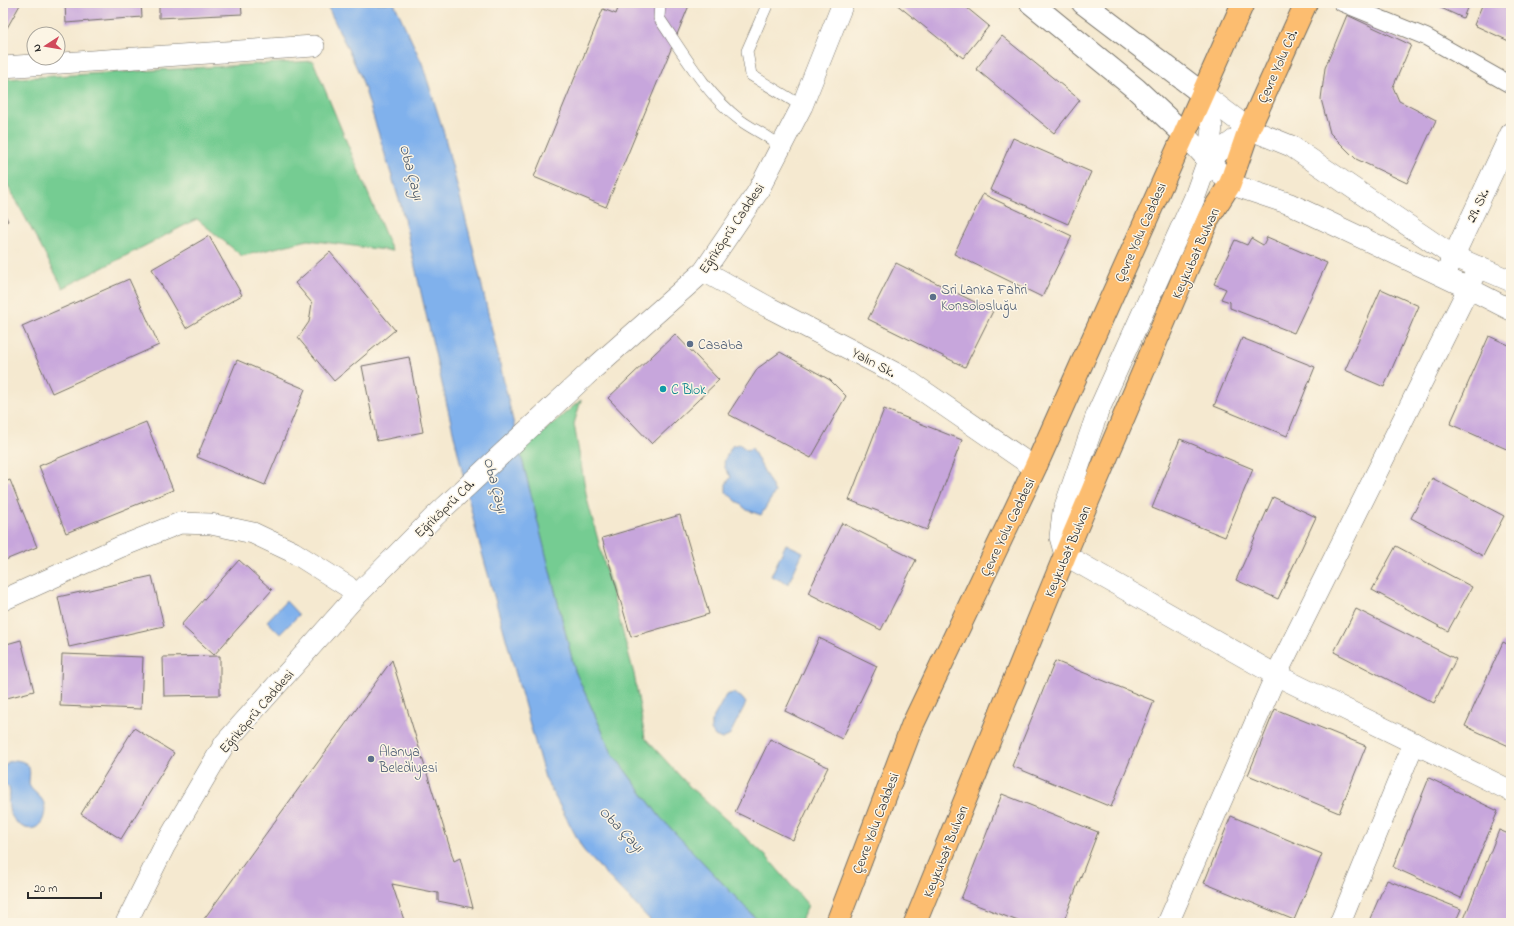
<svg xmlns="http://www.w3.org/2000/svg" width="1514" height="926" viewBox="0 0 1514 926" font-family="'Indie Flower',sans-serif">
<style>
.green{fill:#74cc92;stroke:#507c5e}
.water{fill:#80b1ec;stroke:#566e8c}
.building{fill:#c7a6dc}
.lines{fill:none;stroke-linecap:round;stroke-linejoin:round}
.service-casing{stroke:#726e65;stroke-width:12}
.pedestrian-casing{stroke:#726e65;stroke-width:18}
.minor-casing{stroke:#726e65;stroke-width:22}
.tertiary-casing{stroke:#726e65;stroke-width:24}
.trunk-casing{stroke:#726e65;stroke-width:24}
.service{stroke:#fff;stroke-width:11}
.pedestrian{stroke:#fff;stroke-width:16}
.minor{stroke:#fff;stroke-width:21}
.tertiary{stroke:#fff;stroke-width:22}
.trunk{stroke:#fcbd6f;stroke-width:22}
.service-dot{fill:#5c6f8a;stroke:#fcf5e5;stroke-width:1.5}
.culture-dot{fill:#0f9aa8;stroke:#fcf5e5;stroke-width:1.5}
.labels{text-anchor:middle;stroke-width:3;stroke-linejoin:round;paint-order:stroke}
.street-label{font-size:14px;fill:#2b2b2b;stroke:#fcf5e5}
.service-label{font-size:14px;fill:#4e5e75;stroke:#fcf5e5;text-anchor:start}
.culture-label{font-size:14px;fill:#0d838f;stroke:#fcf5e5;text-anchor:start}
.water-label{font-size:15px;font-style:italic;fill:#445365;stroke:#fcf5e5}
</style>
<rect width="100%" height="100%" fill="#fcf5e5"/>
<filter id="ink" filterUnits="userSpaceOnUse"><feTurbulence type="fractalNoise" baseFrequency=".025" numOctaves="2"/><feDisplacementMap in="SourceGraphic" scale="8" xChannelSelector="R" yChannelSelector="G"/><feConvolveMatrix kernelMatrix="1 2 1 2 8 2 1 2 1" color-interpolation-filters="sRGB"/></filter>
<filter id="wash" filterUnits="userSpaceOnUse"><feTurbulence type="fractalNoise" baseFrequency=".012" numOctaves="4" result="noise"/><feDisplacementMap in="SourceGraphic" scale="16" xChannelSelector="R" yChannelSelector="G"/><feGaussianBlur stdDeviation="0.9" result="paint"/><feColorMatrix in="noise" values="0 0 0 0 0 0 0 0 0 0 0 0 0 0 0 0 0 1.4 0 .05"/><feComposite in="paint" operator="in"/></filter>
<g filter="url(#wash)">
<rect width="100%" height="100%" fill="#f5e9d0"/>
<g class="green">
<path d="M 313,61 L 392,251 L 308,240 L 242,256 L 197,219 L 63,288 L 3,176 L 3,79 Z"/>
<path d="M 581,400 L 574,424 L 587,499 L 634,674 L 645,738 L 690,787 L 766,856 L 808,905 L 800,923 L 760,923 L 660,817 L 612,753 L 575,671 L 520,451 Z"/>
</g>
<g class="water">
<path d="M 326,3 L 394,3 L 422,63 L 443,130 L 473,248 L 520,451 L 575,671 L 612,753 L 660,817 L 760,923 L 653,923 L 584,851 L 545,778 L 477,535 L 401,206 L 361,77 Z"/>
<path d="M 739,444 L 747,450 L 752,448 L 775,492 L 761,515 L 747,510 L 726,492 L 726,484 L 731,477 C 720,463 724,461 732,446 Z"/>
<path d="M 786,544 L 803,552 L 788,584 L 771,576 Z"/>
<path d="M 286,601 L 299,615 L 280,634 L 267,621 Z"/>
<path d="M 733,693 L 741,697 L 746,703 L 729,736 L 722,739 L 715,736 L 711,730 L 711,722 L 726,695 Z"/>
<path d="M 15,760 C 32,762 30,770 29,782 C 28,792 46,795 45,810 C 42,846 0,824 10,794 L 9,788 L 3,782 L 3,768 L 8,762 Z"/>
</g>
<g id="blocks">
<g class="building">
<path d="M 3,3 L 21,3 L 7,28 L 3,25 Z"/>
<path d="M 65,3 L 141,3 L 142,17 L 66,23 Z"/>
<path d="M 159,3 L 241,3 L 242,14 L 159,18 Z"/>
<path d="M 620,3 L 690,3 L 606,207 L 534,177 L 603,9 L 616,14 Z"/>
<path d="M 895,3 L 961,3 L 989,26 L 963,58 Z"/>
<path d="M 1430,3 L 1469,3 L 1463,18 Z"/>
<path d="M 1483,3 L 1511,3 L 1511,42 L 1474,25 Z"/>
<path d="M 1347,15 L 1411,45 L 1393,87 L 1399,101 L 1436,120 L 1407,183 L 1356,159 L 1330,133 L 1321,99 L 1325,68 Z"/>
<path d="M 1002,36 L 1080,100 L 1054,133 L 976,69 Z"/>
<path d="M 1013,138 L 1091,172 L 1068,224 L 990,190 Z"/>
<path d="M 983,194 L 1072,236 L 1042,297 L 954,254 Z"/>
<path d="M 3,211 L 8,221 L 3,224 Z"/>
<path d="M 209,236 L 242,295 L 186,328 L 152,269 Z"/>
<path d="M 1267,237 L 1327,263 L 1294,333 L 1230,308 L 1230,302 L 1221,299 L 1226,289 L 1214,284 L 1235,240 L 1247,245 L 1251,238 L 1263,245 Z"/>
<path d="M 330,252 L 395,330 L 334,381 L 298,338 L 309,322 L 312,303 L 295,283 Z"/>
<path d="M 896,263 L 993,311 L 965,367 L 868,319 Z"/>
<path d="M 129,279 L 159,345 L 52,393 L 22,326 Z"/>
<path d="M 1381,289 L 1419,306 L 1384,387 L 1345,370 Z"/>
<path d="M 675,334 L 719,380 L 652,444 L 608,398 Z"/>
<path d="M 1489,336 L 1511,346 L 1511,451 L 1450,424 Z"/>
<path d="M 1242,338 L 1315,367 L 1287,436 L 1214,406 Z"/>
<path d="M 780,352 L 830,380 L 846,396 L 811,458 L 728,414 L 758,368 Z"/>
<path d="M 409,357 L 423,432 L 377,441 L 362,366 Z"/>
<path d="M 237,360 L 305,389 L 265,485 L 197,457 Z"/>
<path d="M 884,409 L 962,440 L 927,530 L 849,500 Z"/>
<path d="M 146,422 L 173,490 L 66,533 L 39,466 Z"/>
<path d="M 1180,439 L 1253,469 L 1225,537 L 1152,508 Z"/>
<path d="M 1432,478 L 1504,516 L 1483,556 L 1411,518 Z"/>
<path d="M 10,480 L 37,547 L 3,561 L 3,483 Z"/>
<path d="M 1273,497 L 1316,517 L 1278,599 L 1236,580 Z"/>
<path d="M 680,515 L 709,614 L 631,637 L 602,538 Z"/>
<path d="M 842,523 L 916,560 L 881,630 L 808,593 Z"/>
<path d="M 1396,546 L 1472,587 L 1448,631 L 1372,590 Z"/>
<path d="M 239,560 L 272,590 L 214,655 L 181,625 Z"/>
<path d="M 152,576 L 164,626 L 69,647 L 58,597 Z"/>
<path d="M 1356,609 L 1456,659 L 1434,703 L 1334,652 Z"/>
<path d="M 819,638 L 877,666 L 842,739 L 785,711 Z"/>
<path d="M 21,640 L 34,691 L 3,699 L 3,645 Z"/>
<path d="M 1503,642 L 1511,646 L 1511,747 L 1465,726 Z"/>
<path d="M 62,654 L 143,657 L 141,709 L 60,706 Z"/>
<path d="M 220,656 L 220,695 L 164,696 L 163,657 Z"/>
<path d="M 392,660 L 454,861 L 460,858 L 473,908 L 438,901 L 438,893 L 392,884 L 405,923 L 201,923 Z"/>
<path d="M 1055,661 L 1154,701 L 1111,807 L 1012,766 Z"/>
<path d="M 1275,709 L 1366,746 L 1339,813 L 1248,775 Z"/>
<path d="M 134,728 L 174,753 L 121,839 L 81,814 Z"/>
<path d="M 770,739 L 828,767 L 793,840 L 735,812 Z"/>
<path d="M 1429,778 L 1498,811 L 1461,898 L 1393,867 Z"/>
<path d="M 1002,794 L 1098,832 L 1063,923 L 1023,923 L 961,899 Z"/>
<path d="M 1231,816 L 1322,854 L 1294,920 L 1204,883 Z"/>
<path d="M 1499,830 L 1511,835 L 1511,919 L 1509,923 L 1473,923 L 1464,919 Z"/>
<path d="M 1387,880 L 1461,909 L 1455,923 L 1368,923 Z"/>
</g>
</g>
</g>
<g filter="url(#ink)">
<use href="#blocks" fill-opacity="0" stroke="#726e65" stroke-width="1"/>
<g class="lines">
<g class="service-casing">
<g id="service">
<path d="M 660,3 L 659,18 C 683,53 706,94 740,120 C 753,130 768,135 781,147"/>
<path d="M 768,3 L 747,51 L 751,75 L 802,106"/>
</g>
</g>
<g class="pedestrian-casing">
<path id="pedestrian" d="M 1342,3 L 1426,37 L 1509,84"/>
</g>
<g class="minor-casing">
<g id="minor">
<path d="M 3,67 L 314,46"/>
<path d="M 1204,95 L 1212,127 L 1208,160 L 1194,199 L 1097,414 L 1063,512 L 1060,537 L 1065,555 L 1276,675 L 1511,791"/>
<path d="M 1204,95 L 1249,129 L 1291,146 L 1453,256 L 1511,281"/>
<path d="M 1184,134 L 1230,184 L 1290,204 L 1468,288 L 1511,310"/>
<path d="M 1208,160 L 1249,129"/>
<path d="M 1448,268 L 1511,133"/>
<path d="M 704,271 L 768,307 L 903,377 L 1035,468"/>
<path d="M 3,600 L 120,547 L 180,523 L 211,524 L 253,533 L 293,552 L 347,586 L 356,596"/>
<path d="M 126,923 L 164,847 L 225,743 L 356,596 L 434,517 L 592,370 L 704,271 L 757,193 L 802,106 L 843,3"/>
<path d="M 1168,923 L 1276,675 L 1479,267"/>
<path d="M 1340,923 L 1414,743"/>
</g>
</g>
<g class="tertiary-casing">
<g id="tertiary">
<path d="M 1031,3 L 1136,89 L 1184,134"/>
<path d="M 1083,3 L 1204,95"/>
</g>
</g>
<g class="trunk-casing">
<g id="trunk">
<path d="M 837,923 L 912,726 L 1035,468 L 1243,3"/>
<path d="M 915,923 L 1065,555 L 1209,217 L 1230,184 L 1249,129 L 1306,3"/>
</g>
</g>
<use href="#service" class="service"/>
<use href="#pedestrian" class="pedestrian"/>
<use href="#minor" class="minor"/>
<use href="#tertiary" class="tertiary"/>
<use href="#trunk" class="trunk"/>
</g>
</g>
<g class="service-dot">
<circle cx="933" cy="297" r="4"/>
<circle cx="690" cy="344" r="4"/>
<circle cx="371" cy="759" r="4"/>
</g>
<circle class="culture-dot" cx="663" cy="389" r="4"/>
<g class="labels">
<g class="street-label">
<text transform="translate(1277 66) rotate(-66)" y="5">Çevre Yolu Cd.</text>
<text transform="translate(1477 205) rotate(-65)" y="5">29. Sk.</text>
<text transform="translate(731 228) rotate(-56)" y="5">Eğriköprü Caddesi</text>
<text transform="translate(1140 232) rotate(-66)" y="5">Çevre Yolu Caddesi</text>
<text transform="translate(1195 253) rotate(-66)" y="5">Keykubat Bulvarı</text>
<text transform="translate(874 362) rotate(28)" y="5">Yalın Sk.</text>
<text transform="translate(444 508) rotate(-44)" y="5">Eğriköprü Cd.</text>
<text transform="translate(1007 527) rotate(-64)" y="5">Çevre Yolu Caddesi</text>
<text transform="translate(1067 551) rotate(-67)" y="5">Keykubat Bulvarı</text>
<text transform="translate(256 711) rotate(-49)" y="5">Eğriköprü Caddesi</text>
<text transform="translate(875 823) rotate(-69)" y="5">Çevre Yolu Caddesi</text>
<text transform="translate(945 851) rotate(-68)" y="5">Keykubat Bulvarı</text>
</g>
<g class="service-label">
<text x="941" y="294">Sri Lanka Fahri<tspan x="941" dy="16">Konsolosluğu</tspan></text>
<text x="698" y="349">Casaba</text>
<text x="379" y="756">Alanya<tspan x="379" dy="16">Belediyesi</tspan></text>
</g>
<g class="culture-label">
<text x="671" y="394">C Blok</text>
</g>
<g class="water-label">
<text transform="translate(412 172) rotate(75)" y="5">Oba Çayı</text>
<text transform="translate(496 485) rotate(75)" y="5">Oba Çayı</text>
<text transform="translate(622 829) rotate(46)" y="5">Oba Çayı</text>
</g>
</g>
<rect width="1514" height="926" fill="none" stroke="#fcf5e5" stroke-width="16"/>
<g transform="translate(46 46) rotate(258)"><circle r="19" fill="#fcf5e5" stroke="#a8a49b"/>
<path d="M0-3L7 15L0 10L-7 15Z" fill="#d1495b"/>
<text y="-6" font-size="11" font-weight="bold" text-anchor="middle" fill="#2b2b2b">N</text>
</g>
<path d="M28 892v6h73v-6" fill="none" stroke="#2b2b2b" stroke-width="2"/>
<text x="34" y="892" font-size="12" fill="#2b2b2b" stroke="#fcf5e5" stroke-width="3" paint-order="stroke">20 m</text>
</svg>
